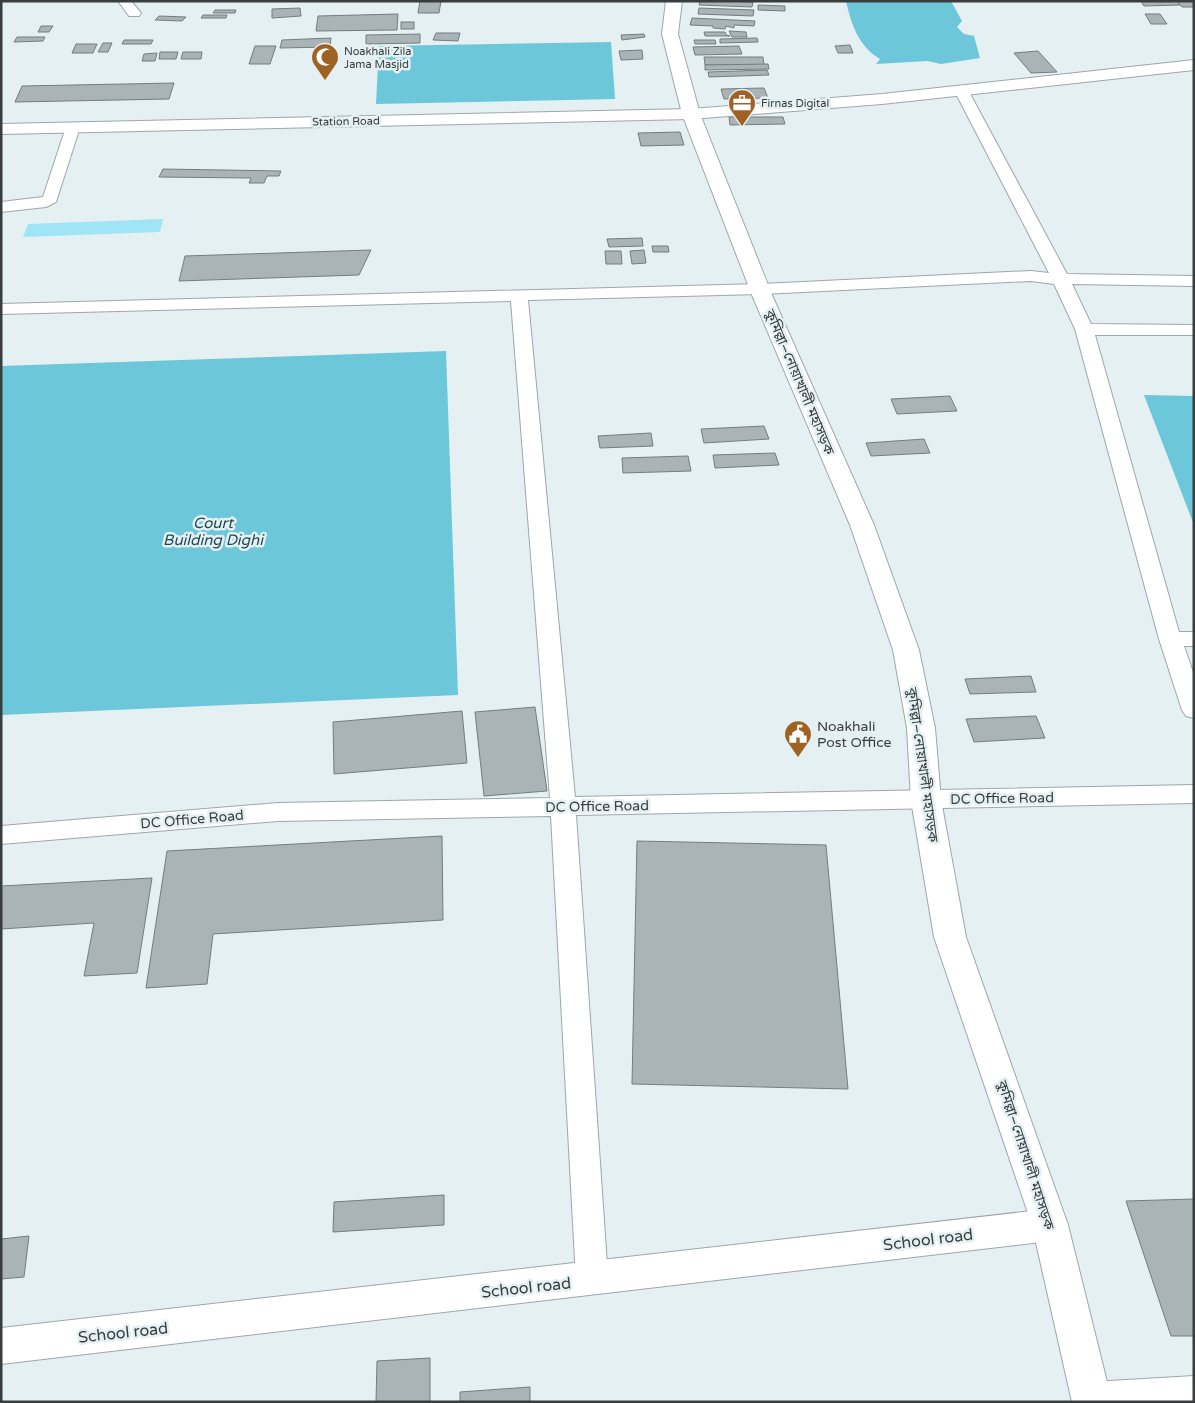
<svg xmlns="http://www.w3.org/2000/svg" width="1195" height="1403" viewBox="0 0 1195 1403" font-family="'Varela Round','Noto Sans Bengali',sans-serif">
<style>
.green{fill:#9fe5f5}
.water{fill:#6dc7da}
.building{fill:#aab4b7;stroke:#737d80}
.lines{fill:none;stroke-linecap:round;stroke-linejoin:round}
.street-casing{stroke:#9da7aa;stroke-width:2}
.secondary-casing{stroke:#9da7aa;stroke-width:2}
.highway-casing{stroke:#9da7aa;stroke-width:2}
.street{fill:#fff;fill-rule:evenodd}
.secondary{fill:#fff;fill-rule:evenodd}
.highway{fill:#fff;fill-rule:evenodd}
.labels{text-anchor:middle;stroke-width:5;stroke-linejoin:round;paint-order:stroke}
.far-poi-label{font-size:11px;fill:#393d3e;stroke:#e5f0f3;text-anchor:start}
.far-street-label{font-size:11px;fill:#393d3e;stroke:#e5f0f3}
.street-label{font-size:14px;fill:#393d3e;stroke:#e5f0f3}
.poi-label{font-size:14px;fill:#393d3e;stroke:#e5f0f3;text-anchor:start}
.water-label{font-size:15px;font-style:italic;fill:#1d464f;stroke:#e5f0f3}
.near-street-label{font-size:16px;fill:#393d3e;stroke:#e5f0f3}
</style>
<rect width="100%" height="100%" fill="#e5f0f3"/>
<path class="green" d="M 163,219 L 160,232 L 23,237 L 28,224 Z"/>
<g class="water">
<path d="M 846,1 L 951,1 L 962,21 L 957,27 L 964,34 L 974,36 L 980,58 L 941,64 L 927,61 L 876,64 L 880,59 C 859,47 851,24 846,1 Z"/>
<path d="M 611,42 L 615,99 L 376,104 L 379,46 Z"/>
<path d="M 446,351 L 458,695 L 1,715 L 1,366 Z"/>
<path d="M 1144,395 L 1194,396 L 1194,525 Z"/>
</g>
<g class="building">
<path d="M 420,1 L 441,1 L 439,13 L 418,13 Z"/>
<path d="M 700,1 L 725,1 L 753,2 L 752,7 L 699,5 Z"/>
<path d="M 1141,1 L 1177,1 L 1180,5 L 1144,6 Z"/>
<path d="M 1177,1 L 1194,1 L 1194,7 L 1182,7 Z"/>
<path d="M 758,5 L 785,6 L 785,11 L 758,10 Z"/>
<path d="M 300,8 L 301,16 L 272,18 L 272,9 Z"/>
<path d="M 699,8 L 754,10 L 753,16 L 698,14 Z"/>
<path d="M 215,10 L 236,10 L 235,13 L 213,13 Z"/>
<path d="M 398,14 L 397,30 L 316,31 L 318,16 Z"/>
<path d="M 1145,14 L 1160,14 L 1167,24 L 1151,24 Z"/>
<path d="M 203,15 L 227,15 L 226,18 L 201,18 Z"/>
<path d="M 159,16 L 186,17 L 182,21 L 155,20 Z"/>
<path d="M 692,18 L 755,21 L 754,26 L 734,25 L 734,28 L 726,26 L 725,29 L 713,28 L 713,26 L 690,25 Z"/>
<rect x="401" y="22" width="13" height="7"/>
<path d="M 41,26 L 53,26 L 49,32 L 38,32 Z"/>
<path d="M 729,31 L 746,32 L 747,37 L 732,37 Z"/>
<path d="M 704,32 L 725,32 L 726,35 L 730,36 L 705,36 Z"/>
<path d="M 436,33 L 460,33 L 458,41 L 433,40 Z"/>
<path d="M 420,34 L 420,43 L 366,44 L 366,35 Z"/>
<path d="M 644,34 L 645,37 L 622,40 L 621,35 Z"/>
<path d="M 17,37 L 45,37 L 43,41 L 14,42 Z"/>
<path d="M 331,38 L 330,47 L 280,48 L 282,40 Z"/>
<path d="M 757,38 L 758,42 L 720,43 L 720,39 Z"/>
<path d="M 124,40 L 153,40 L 151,44 L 122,44 Z"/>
<path d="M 694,40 L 715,40 L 716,44 L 695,44 Z"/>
<path d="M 103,43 L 112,43 L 108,52 L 98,52 Z"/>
<path d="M 76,44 L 97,44 L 93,53 L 72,53 Z"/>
<path d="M 850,45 L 853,53 L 838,53 L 835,46 Z"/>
<path d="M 255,46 L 276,46 L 270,64 L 249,64 Z"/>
<path d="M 739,46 L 742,54 L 695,55 L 693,47 Z"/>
<path d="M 642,50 L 643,59 L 621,60 L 619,51 Z"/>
<path d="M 1038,51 L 1057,72 L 1031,73 L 1014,53 Z"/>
<path d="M 160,52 L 178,52 L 176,59 L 159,59 Z"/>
<path d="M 183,52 L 202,52 L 201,59 L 181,59 Z"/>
<path d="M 157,53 L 155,61 L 142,61 L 144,54 Z"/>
<path d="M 704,57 L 763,57 L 764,65 L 705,65 Z"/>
<path d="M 768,64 L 769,69 L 705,70 L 705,65 Z"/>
<path d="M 767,70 L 769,75 L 709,77 L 708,72 Z"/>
<path d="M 174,83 L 169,99 L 15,102 L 22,86 Z"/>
<path d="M 764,88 L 768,98 L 724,99 L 721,89 Z"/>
<path d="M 729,117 L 783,117 L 785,124 L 730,125 Z"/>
<path d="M 680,132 L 684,145 L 641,146 L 638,133 Z"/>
<path d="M 163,169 L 281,171 L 279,176 L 267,176 L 264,183 L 249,183 L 251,178 L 159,177 Z"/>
<path d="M 642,238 L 643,246 L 609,247 L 607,239 Z"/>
<path d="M 652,246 L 668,246 L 669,252 L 653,252 Z"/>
<path d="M 371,250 L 359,275 L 179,281 L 185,256 Z"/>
<path d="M 644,250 L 646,263 L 632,264 L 630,251 Z"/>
<path d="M 605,251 L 621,251 L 622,264 L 606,264 Z"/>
<path d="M 950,396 L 957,411 L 897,414 L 891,399 Z"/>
<path d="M 764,426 L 769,439 L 704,443 L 701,429 Z"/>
<path d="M 651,433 L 653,446 L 600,448 L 598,436 Z"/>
<path d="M 924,439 L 930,453 L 871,456 L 866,443 Z"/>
<path d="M 775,453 L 779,465 L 715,468 L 713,455 Z"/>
<path d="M 688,456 L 691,471 L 623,473 L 622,458 Z"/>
<path d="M 1031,676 L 1036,692 L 970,694 L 965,679 Z"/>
<path d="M 535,707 L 547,791 L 484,796 L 475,712 Z"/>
<path d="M 462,711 L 467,763 L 334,774 L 333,722 Z"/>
<path d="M 1036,716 L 1045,738 L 974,742 L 966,719 Z"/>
<path d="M 442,836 L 443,920 L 213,934 L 207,984 L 146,988 L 167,851 Z"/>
<path d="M 637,841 L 826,845 L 848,1089 L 632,1084 Z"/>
<path d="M 152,878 L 137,973 L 84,976 L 94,923 L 1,929 L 1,886 Z"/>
<path d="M 444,1195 L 444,1225 L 333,1232 L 334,1202 Z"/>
<path d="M 1194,1199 L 1194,1336 L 1171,1336 L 1126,1201 Z"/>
<path d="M 29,1236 L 24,1277 L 1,1279 L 1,1239 Z"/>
<path d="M 430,1358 L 430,1402 L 376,1402 L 377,1361 Z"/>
<path d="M 530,1387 L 530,1402 L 460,1402 L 460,1392 Z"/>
</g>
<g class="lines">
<g class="street-casing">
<g id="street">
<path d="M 118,1 L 131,1 L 141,13 L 139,16 L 129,16 Z"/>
<path d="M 961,86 L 968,90 L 1067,274 L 1194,276 L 1194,286 L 1072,284 L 1091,324 L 1194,325 L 1194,335 L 1095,335 L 1179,632 L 1194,632 L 1194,646 L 1184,646 L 1194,675 L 1194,718 L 1186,716 L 1182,710 L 1159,639 L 1075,329 L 1054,284 L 1031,281 L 760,294 L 528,300 L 575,797 L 1194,785 L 1194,803 L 576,815 L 608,1279 L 604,1290 L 592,1294 L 580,1290 L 576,1279 L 551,816 L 278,821 L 1,844 L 1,826 L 278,803 L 550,798 L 511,301 L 1,314 L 1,304 L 760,284 L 1031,271 L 1049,273 L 954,90 Z"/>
<path d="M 73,123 L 80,127 L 56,202 L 46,207 L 1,212 L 1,202 L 43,197 L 66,127 Z"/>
</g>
</g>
<g class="secondary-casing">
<g id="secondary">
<path d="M 1194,60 L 1194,70 L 882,104 L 691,119 L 1,134 L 1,124 L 691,109 L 882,94 Z"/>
<path d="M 1050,1209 L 1063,1213 L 1068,1225 L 1063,1237 L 1050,1241 L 1,1364 L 1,1328 Z"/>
<path d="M 1194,1376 L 1194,1402 L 1072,1401 L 1078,1387 L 1092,1382 Z"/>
</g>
</g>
<g class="highway-casing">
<path id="highway" d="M 666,1 L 682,1 L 678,34 L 700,114 L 772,295 L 874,525 L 919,650 L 935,728 L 941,800 L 966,937 L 1068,1225 L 1112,1402 L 1072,1402 L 1032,1225 L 934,937 L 911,800 L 907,728 L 893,650 L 850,525 L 752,295 L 682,114 L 662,34 Z"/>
</g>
<use href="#street" class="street"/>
<use href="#secondary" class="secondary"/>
<use href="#highway" class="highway"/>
</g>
<defs>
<g id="mosque-pin" transform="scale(1.4375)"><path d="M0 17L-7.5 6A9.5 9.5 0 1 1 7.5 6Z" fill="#9e6324" stroke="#e5f0f3"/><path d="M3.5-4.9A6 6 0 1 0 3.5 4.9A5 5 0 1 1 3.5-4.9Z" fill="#fff"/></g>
<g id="office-pin" transform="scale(1.4375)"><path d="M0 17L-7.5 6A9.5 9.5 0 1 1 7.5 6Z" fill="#9e6324" stroke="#e5f0f3"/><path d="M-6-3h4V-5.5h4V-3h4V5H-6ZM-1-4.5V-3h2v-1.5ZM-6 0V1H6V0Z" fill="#fff"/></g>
<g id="civic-pin" transform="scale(1.4375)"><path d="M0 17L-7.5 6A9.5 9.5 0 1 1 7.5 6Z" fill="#9e6324" stroke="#e5f0f3"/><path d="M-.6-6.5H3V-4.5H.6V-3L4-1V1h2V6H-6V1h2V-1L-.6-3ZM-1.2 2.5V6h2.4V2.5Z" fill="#fff"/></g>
</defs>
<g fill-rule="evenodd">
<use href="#mosque-pin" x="325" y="57"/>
<use href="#office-pin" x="742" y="103"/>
<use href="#civic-pin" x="798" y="734"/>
</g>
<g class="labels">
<g class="far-poi-label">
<text x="344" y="55">Noakhali Zila<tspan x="344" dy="13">Jama Masjid</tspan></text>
<text x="761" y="107">Firnas Digital</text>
</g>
<g class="far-street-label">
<text transform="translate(346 121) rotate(-1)" y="4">Station Road</text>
</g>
<g class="street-label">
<text transform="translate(800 382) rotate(67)" y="5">কুমিল্লা–নোয়াখালী মহাসড়ক</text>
<text transform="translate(923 765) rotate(82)" y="5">কুমিল্লা–নোয়াখালী মহাসড়ক</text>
<text transform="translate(1002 798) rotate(-1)" y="5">DC Office Road</text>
<text transform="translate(597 806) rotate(-1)" y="5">DC Office Road</text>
<text transform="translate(192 819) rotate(-5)" y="5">DC Office Road</text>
<text transform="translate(1026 1155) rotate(72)" y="5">কুমিল্লা–নোয়াখালী মহাসড়ক</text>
</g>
<g class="poi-label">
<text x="817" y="731">Noakhali<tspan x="817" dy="16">Post Office</tspan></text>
</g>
<g class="water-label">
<text x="213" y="528">Court<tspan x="213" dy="17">Building Dighi</tspan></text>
</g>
<g class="near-street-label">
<text transform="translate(928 1239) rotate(-7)" y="6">School road</text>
<text transform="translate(526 1287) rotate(-6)" y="6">School road</text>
<text transform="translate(123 1332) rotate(-6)" y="6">School road</text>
</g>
</g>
<rect width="1195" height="1403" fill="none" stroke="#393d3e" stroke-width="5"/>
</svg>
